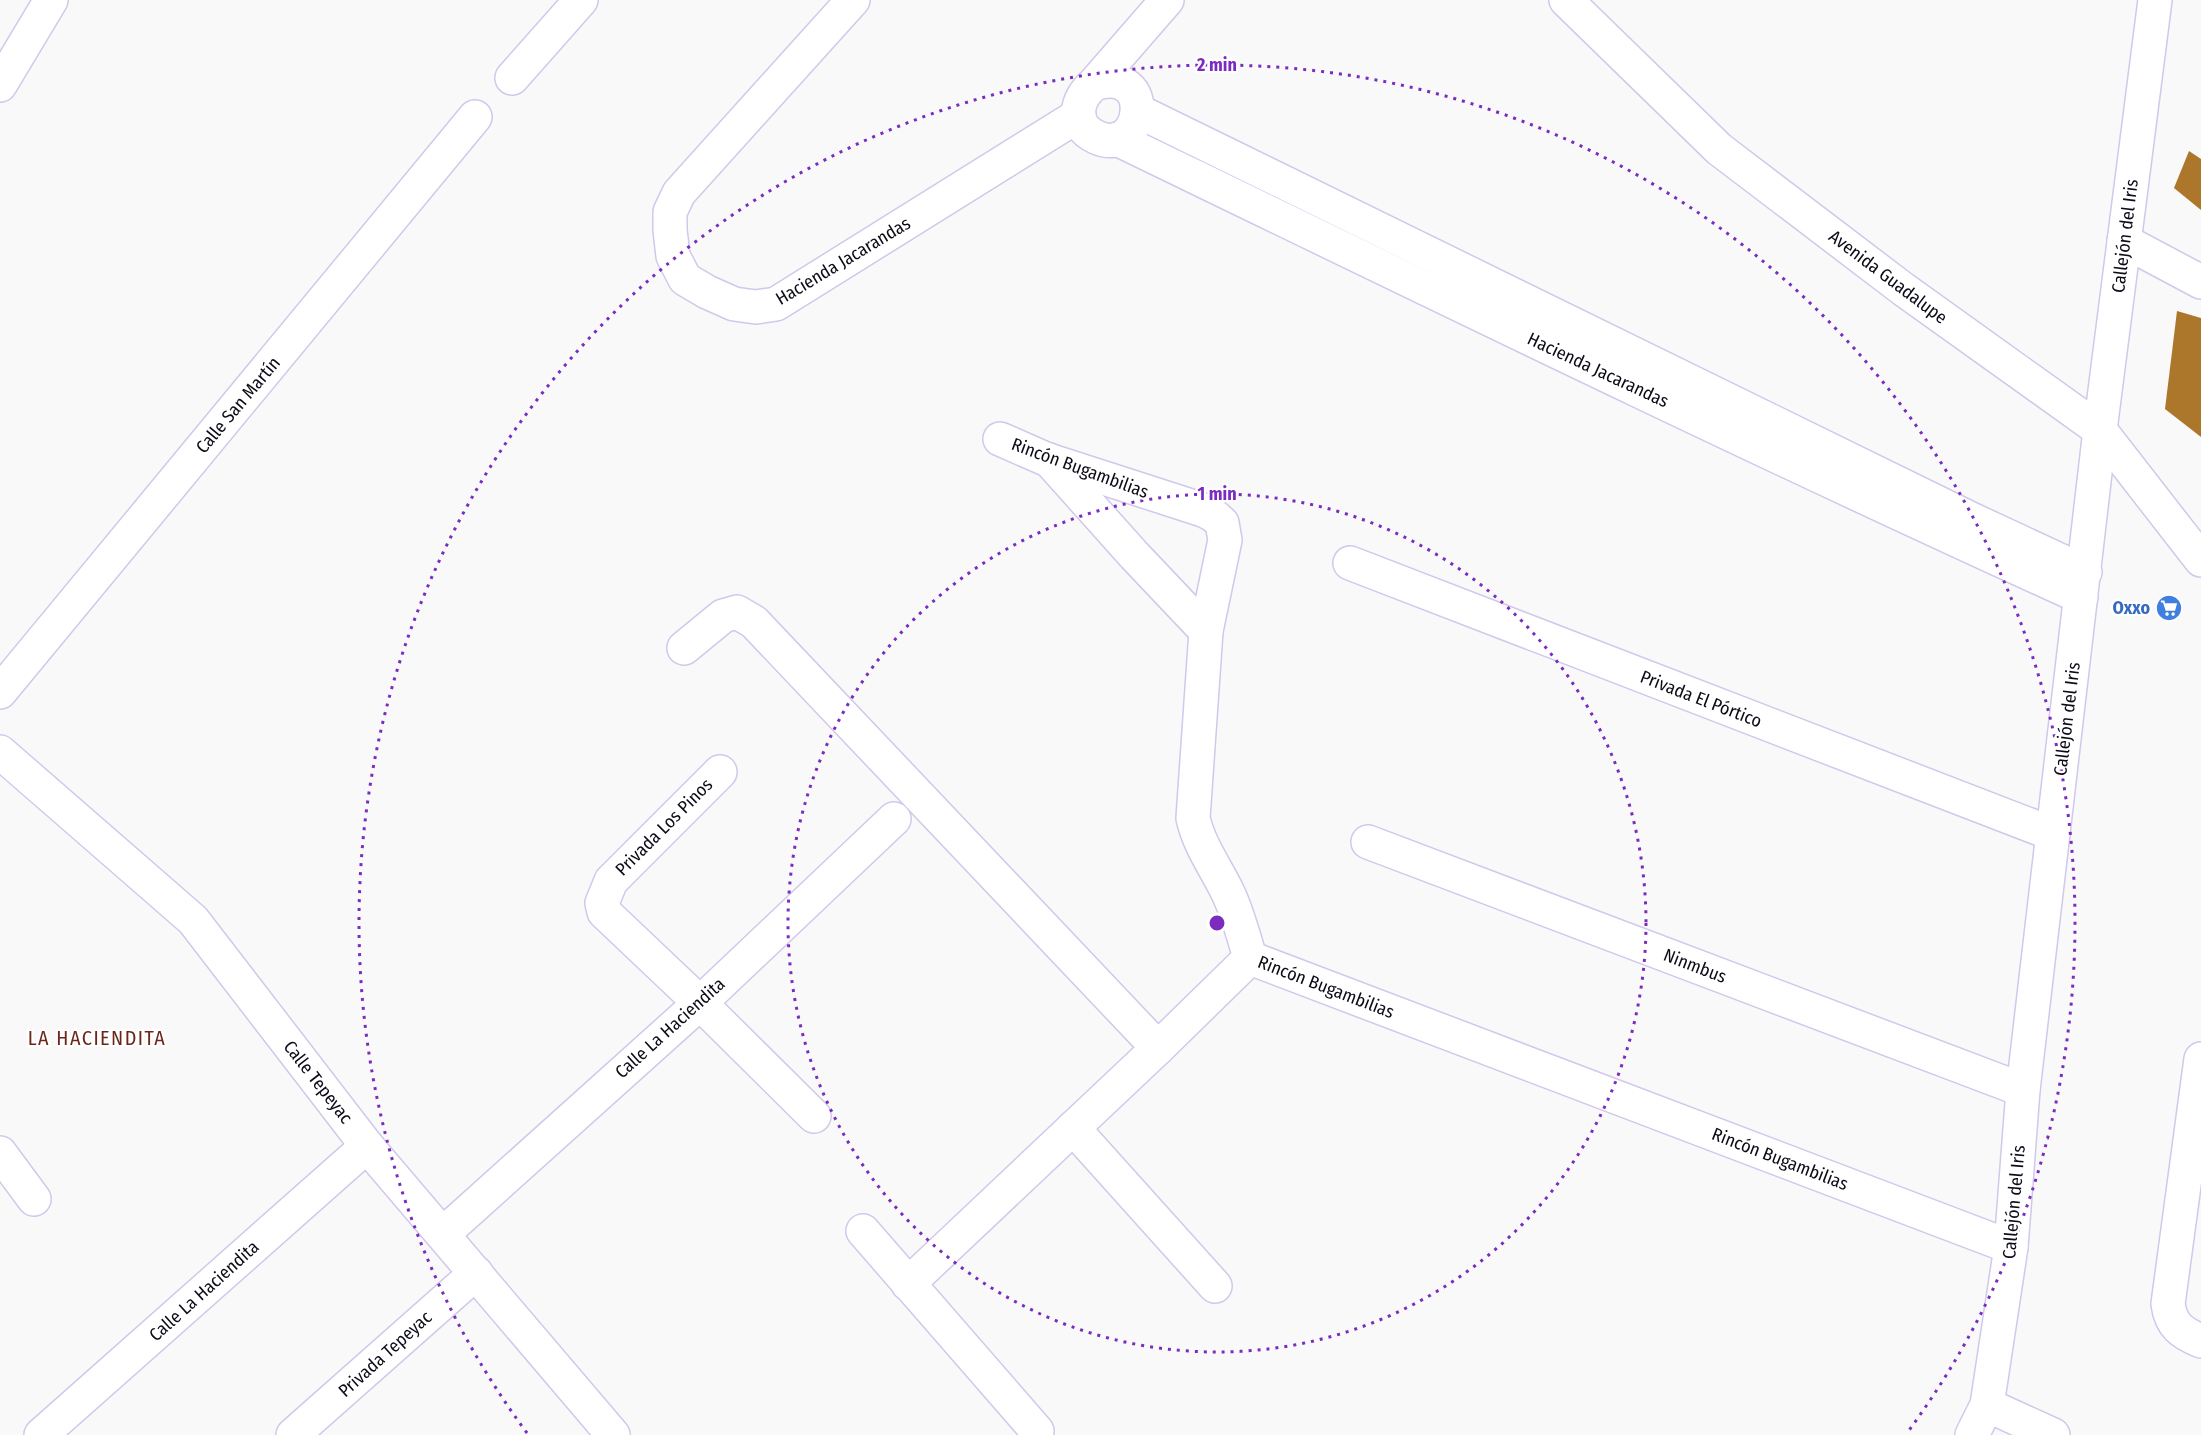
<svg xmlns="http://www.w3.org/2000/svg" width="2201" height="1435" viewBox="0 0 2201 1435" font-family="'Fira Sans Condensed',sans-serif">
<style>
.building{fill:#ac762b}
.lines{fill:none;stroke-linecap:round;stroke-linejoin:round}
.minor-casing{stroke:#d1c8eb;stroke-width:36}
.minor{stroke:#fff;stroke-width:33}
.ring{fill:none;stroke:#7b2cbf;stroke-width:3;stroke-dasharray:3 6}
.labels{text-anchor:middle;stroke-width:4.5;stroke-linejoin:round;paint-order:stroke}
.street-label{font-size:18px;fill:#0e0a16;stroke:#fff}
.shop-label{font-size:18px;font-weight:bold;fill:#366cbe;stroke:#fff;text-anchor:end}
.neighbourhood-label{font-size:20px;letter-spacing:1.5px;fill:#6b271b;stroke:#fff}
.centre{fill:#7b2cbf;stroke:#fff;stroke-width:3}
.ring-label{font-size:18px;text-anchor:middle;font-weight:bold;fill:#7b2cbf;stroke:#fff;stroke-width:4.5;stroke-linejoin:round;paint-order:stroke}
</style>
<rect width="100%" height="100%" fill="#f9f9f9"/>
<g class="building">
<path d="M 2189,151 L 2201,159 L 2201,210 L 2174,188 Z"/>
<path d="M 2177,311 L 2201,318 L 2201,437 L 2165,409 Z"/>
</g>
<g class="lines">
<g class="minor-casing">
<g id="minor">
<path d="M 853,0 L 679,193 L 670,212 L 670,230 L 673,256 L 685,279 L 707,292 L 734,304 L 756,307 L 776,304 L 1079,115"/>
<path d="M 1566,0 L 1719,149 L 1903,289 L 2100,430 L 2201,560"/>
<path d="M 512,78 L 581,0"/>
<path d="M 1094,84 C 1158,64 1144,160 1096,137 C 1070,125 1076,99 1094,84 L 1167,0"/>
<path d="M 0,85 L 51,0"/>
<path d="M 1138,111 L 1971,519 L 2085,572"/>
<path d="M 1117,139 C 1437,294 1757,450 2081,597"/>
<path d="M 2124,241 L 2201,282"/>
<path d="M 1000,439 L 1048,460 L 1203,510 L 1213,515 L 1222,523 L 1225,540 L 1206,631 L 1193,818 C 1199,846 1217,869 1229,895 C 1238,915 1244,937 1250,958"/>
<path d="M 1049,460 L 1134,555 L 1206,631"/>
<path d="M 1350,563 L 2053,834"/>
<path d="M 684,648 L 723,616 L 737,612 L 754,622 L 1158,1048"/>
<path d="M 0,692 L 475,117"/>
<path d="M 0,752 L 193,920 L 367,1146 L 613,1435"/>
<path d="M 720,772 L 611,881 L 602,903 L 604,912 L 700,1003 L 814,1116"/>
<path d="M 1368,842 L 2023,1090"/>
<path d="M 1250,958 L 2011,1247"/>
<path d="M 2201,1059 L 2168,1304 C 2171,1326 2182,1333 2201,1341"/>
<path d="M 1073,1128 L 1215,1286"/>
<path d="M 0,1153 L 34,1199"/>
<path d="M 863,1231 L 1037,1431"/>
<path d="M 443,1234 L 700,1003 L 894,819"/>
<path d="M 908,1284 L 1158,1048 L 1250,958"/>
<path d="M 1987,1405 L 2053,1435"/>
<path d="M 41,1435 L 367,1146"/>
<path d="M 293,1435 L 476,1273"/>
<path d="M 1972,1435 L 1987,1405 L 2011,1247 L 2023,1090 L 2100,430 L 2155,0"/>
</g>
</g>
<use href="#minor" class="minor"/>
</g>
<g class="ring">
<circle cx="1217" cy="923" r="429"/>
<path d="M527 1433A858 858 0 1 1 1907 1433"/>
</g>
<defs>
<g id="supermarket-disc" transform="scale(1.35)"><circle r="9.5" fill="#3f7fe0" stroke="#fff"/><path d="M-6-5.5h2.5l.6 2H6L4.5 2H-2.5L-4.4-4H-6ZM-1.5 3.2a1.3 1.3 0 1 0 .1 0ZM3 3.2a1.3 1.3 0 1 0 .1 0Z" fill="#fff"/></g>
</defs>
<g fill-rule="evenodd">
<use href="#supermarket-disc" x="2169" y="608"/>
</g>
<g class="labels">
<g class="street-label">
<text transform="translate(2125 236) rotate(-83)" y="6">Callejón del Iris</text>
<text transform="translate(843 261) rotate(-31)" y="6">Hacienda Jacarandas</text>
<text transform="translate(1888 277) rotate(37)" y="6">Avenida Guadalupe</text>
<text transform="translate(1598 370) rotate(25)" y="6">Hacienda Jacarandas</text>
<text transform="translate(238 405) rotate(-50)" y="6">Calle San Martín</text>
<text transform="translate(1080 468) rotate(20)" y="6">Rincón Bugambilias</text>
<text transform="translate(1701 699) rotate(21)" y="6">Privada El Pórtico</text>
<text transform="translate(2067 719) rotate(-83)" y="6">Callejón del Iris</text>
<text transform="translate(664 827) rotate(-45)" y="6">Privada Los Pinos</text>
<text transform="translate(1695 966) rotate(21)" y="6">Ninmbus</text>
<text transform="translate(1326 987) rotate(21)" y="6">Rincón Bugambilias</text>
<text transform="translate(670 1028) rotate(-42)" y="6">Calle La Haciendita</text>
<text transform="translate(318 1082) rotate(52)" y="6">Calle Tepeyac</text>
<text transform="translate(1780 1159) rotate(21)" y="6">Rincón Bugambilias</text>
<text transform="translate(2014 1202) rotate(-85)" y="6">Callejón del Iris</text>
<text transform="translate(204 1291) rotate(-42)" y="6">Calle La Haciendita</text>
<text transform="translate(385 1354) rotate(-42)" y="6">Privada Tepeyac</text>
</g>
<g class="shop-label">
<text x="2150" y="614">Oxxo</text>
</g>
<g class="neighbourhood-label">
<text x="97" y="1045">LA HACIENDITA</text>
</g>
</g>
<circle cx="1217" cy="923" r="9" class="centre"/>
<g class="ring-label">
<text x="1217" y="71">2 min</text>
<text x="1217" y="500">1 min</text>
</g>
</svg>
